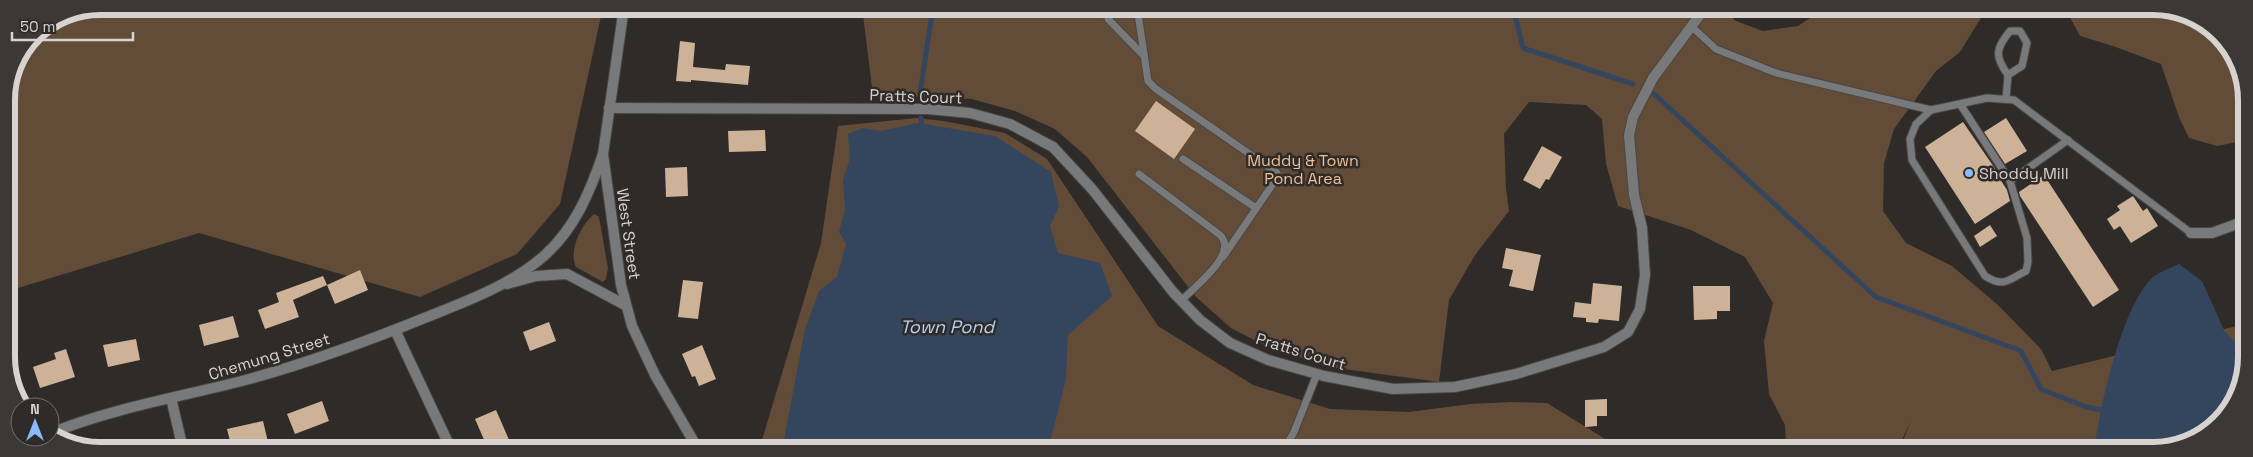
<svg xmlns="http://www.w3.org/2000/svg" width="2253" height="457" viewBox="0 0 2253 457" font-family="'Space Grotesk',sans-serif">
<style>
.green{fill:#624c37}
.water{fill:#33465e}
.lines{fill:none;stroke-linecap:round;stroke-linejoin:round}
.stream{stroke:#33465e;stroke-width:5}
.building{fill:#cdb298}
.service-casing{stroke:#4a4643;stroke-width:9}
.minor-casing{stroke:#4a4643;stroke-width:12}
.tertiary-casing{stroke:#4a4643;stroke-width:12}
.service{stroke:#78797b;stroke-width:7}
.minor{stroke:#78797b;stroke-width:10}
.tertiary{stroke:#78797b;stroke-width:10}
.poi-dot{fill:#87bbfb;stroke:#2f2b28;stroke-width:2}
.labels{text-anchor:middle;stroke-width:5;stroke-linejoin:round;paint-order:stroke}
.street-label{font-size:16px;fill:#d6d3d1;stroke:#2f2b28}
.park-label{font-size:16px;fill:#edc095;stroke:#2f2b28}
.poi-label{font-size:16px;fill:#d6d3d1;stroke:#2f2b28;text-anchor:start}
.water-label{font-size:18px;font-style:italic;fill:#b3d1f7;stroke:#2f2b28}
.rim{fill:none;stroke:#d6d3d1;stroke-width:6}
</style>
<rect width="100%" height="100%" fill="#2f2b28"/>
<g class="green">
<path d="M 100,6 L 603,7 L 560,204 L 517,254 L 420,297 L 199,233 L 8,291 L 6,95 L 34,34 L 65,13 Z"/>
<path d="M 862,7 L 1719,8 L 1736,21 L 1763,31 L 1798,26 L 1825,8 L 1987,8 L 1960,52 L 1936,71 L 1894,129 L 1884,163 L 1883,211 L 1906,243 L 1952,266 L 1998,305 L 2041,349 L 2052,371 L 2245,324 L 2245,375 L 2214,428 L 2158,451 L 1899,450 L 1911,421 L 1897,450 L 1786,450 L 1785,425 L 1769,394 L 1764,341 L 1773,303 L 1745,257 L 1691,230 L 1618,206 L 1606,164 L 1602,119 L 1586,105 L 1529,102 L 1504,134 L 1506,188 L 1509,211 L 1475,255 L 1449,300 L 1439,382 L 1329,367 L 1264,345 L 1231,328 L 1196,297 L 1087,157 L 1055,129 L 1015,111 L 972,99 L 873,95 Z"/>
<path d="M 2065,8 L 2171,8 L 2219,34 L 2230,55 L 2232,74 L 2245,104 L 2245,133 L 2242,141 L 2217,146 L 2189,138 L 2179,117 L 2161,64 L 2113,46 L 2080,36 Z"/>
<path d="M 916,118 L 944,121 L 1005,133 L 1047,159 L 1158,326 L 1253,385 L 1330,409 L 1409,412 L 1470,404 L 1511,402 L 1547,403 L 1623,450 L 759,450 L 821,243 L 838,126 Z"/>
<path d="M 594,214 L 598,216 L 600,222 L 608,268 L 606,279 L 603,282 L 576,267 C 568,251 581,225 594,214 Z"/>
</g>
<g class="water">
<path d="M 918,123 L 995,136 L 1051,172 L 1059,206 L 1050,226 L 1058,253 L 1100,263 L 1112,296 L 1068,335 L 1066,379 L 1048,450 L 782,450 L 805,329 L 819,291 L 837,277 L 846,244 L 839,232 L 845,210 L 843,180 L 850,158 L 848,134 L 863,128 L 881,131 Z"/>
<path d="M 2179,264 L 2202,281 L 2224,330 L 2245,354 L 2245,375 L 2214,428 L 2158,451 L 2094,451 C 2100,408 2121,308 2152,278 C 2159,272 2171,268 2179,264 Z"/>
</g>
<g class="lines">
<g class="stream">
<path d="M 1323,7 L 1343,10 L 1354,7"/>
<path d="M 1513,7 L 1523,48 L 1633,84"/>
<path d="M 920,93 L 933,7"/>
<path d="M 1654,94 L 1876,297 L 2021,351 L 2041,389 L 2086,407 L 2107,411"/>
<path d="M 921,118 L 922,129"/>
</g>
</g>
<g class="building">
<path d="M 680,41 L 695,43 L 693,67 L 725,70 L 726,64 L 750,66 L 748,85 L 691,80 L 691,82 L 676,81 Z"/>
<path d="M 1156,101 L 1195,129 L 1174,159 L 1135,131 Z"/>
<path d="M 2006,118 L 2027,151 L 2005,164 L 1984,132 Z"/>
<path d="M 1963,122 L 1996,170 L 1995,171 L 2007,190 L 2010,201 L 1975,224 L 1925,147 Z"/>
<path d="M 765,130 L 766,151 L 729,152 L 728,131 Z"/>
<path d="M 1542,146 L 1562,157 L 1549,180 L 1546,179 L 1540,189 L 1523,180 Z"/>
<path d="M 687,167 L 688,196 L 666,197 L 665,168 Z"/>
<path d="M 2044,175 L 2119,290 L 2093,307 L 2020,196 L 2019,192 Z"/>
<path d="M 2133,196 L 2143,211 L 2147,208 L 2158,226 L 2131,243 L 2120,226 L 2114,230 L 2107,219 L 2120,210 L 2117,206 Z"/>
<path d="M 1990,225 L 1997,236 L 1980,247 L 1974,236 Z"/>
<path d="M 1506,248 L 1541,255 L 1533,291 L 1509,286 L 1513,270 L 1502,268 Z"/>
<path d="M 360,270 L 368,290 L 335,304 L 327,285 Z"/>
<path d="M 323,276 L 327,285 L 293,300 L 299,317 L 265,329 L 258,310 L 279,302 L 276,293 Z"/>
<path d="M 683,280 L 703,282 L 698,319 L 678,317 Z"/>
<path d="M 1593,283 L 1622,286 L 1619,321 L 1599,319 L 1598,323 L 1586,322 L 1586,318 L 1573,317 L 1575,302 L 1591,304 Z"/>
<path d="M 1693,286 L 1730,286 L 1730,311 L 1717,311 L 1717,319 L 1694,320 Z"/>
<path d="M 233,316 L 239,337 L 204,346 L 199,325 Z"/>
<path d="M 549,322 L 556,341 L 530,351 L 523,332 Z"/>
<path d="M 136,339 L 140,360 L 108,367 L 103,345 Z"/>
<path d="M 702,345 L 716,379 L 699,386 L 695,376 L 692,377 L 682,354 Z"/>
<path d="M 66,349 L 75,377 L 40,388 L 33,367 L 56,359 L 54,353 Z"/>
<path d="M 1607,399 L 1607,416 L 1597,416 L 1597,426 L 1585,427 L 1585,400 Z"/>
<path d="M 322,401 L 329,421 L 295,434 L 287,414 Z"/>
<path d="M 496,410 L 510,442 L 488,449 L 475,419 Z"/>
<path d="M 263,421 L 268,442 L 244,447 L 245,449 L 232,449 L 227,429 Z"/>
</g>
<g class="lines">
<g class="service-casing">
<g id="service">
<path d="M 1117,7 L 1110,9 L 1108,19 L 1144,56"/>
<path d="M 1137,7 L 1148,81 L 1156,89 L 1277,173 L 1277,178 L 1223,257"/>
<path d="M 1692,27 L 1716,49 L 1776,73 L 1931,110"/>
<path d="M 2006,99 L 2008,75 C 1994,56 1996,48 2010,31 L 2020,31 L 2027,43 L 2022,66 L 2008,75"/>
<path d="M 1960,104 L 2010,181 L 2027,238 L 2028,262 L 2026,271 C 2008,280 2004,288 1985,276 L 1912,160 L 1910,139 L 1916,124 L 1931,110 L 1987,98 L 2014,100 L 2191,233"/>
<path d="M 1183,159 L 1256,208"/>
<path d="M 1139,174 L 1220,235 C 1239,254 1194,287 1181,301"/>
<path d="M 2010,181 L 2068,140"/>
<path d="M 1284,450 L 1294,432 L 1317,374"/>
</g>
</g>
<g class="minor-casing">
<g id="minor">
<path d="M 609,108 L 928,109 L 970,113 L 1010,124 L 1053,147 L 1092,189 L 1173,292 L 1200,320 L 1230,343 L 1268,360 L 1324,376 L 1393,389 L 1455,387 L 1516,374 L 1604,347 L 1628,332 L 1640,309 L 1645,275 L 1642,228 L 1634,195 L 1629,135 L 1633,117 L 1653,78 L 1705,8"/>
<path d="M 2191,233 L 2212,233 L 2245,221"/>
<path d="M 395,330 L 451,449"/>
<path d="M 171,398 L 183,449"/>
</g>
</g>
<g class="tertiary-casing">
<g id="tertiary">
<path d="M 624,7 L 603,154 L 621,285 L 632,326 L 655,375 L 698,449"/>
<path d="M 507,284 L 536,276 L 567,274 L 625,305"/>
<path d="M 51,433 C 116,407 186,396 253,378 C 314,361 373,339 432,315 C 470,300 514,283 545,255 C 575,228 590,192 603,154"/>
</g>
</g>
<use href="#service" class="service"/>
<use href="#minor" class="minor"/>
<use href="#tertiary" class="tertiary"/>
</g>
<circle class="poi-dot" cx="1969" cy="173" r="5"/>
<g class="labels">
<g class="street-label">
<text transform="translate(916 96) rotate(2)" y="6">Pratts Court</text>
<text transform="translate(629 234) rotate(82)" y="6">West Street</text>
<text transform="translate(1301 351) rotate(17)" y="6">Pratts Court</text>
<text transform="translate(269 356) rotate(-17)" y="6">Chemung Street</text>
</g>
<g class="park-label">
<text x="1303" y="166">Muddy &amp; Town<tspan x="1303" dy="18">Pond Area</tspan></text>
</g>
<g class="poi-label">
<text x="1979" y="179">Shoddy Mill</text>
</g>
<g class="water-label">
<text x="947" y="333">Town Pond</text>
</g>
</g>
<path d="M0 0H2253V457H0ZM100 15H2153A85 85 0 0 1 2238 100V357A85 85 0 0 1 2153 442H100A85 85 0 0 1 15 357V100A85 85 0 0 1 100 15Z" fill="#3c3836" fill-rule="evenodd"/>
<path class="rim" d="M100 15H2153A85 85 0 0 1 2238 100V357A85 85 0 0 1 2153 442H100A85 85 0 0 1 15 357V100A85 85 0 0 1 100 15Z"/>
<g transform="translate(35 422)"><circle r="24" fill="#2f2b28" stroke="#726e6c"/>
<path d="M0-4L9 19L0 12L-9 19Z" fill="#87bbfb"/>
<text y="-8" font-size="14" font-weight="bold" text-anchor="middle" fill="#d6d3d1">N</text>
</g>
<path d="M12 32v8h121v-8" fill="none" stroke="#d6d3d1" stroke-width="2.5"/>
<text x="20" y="32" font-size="15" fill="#d6d3d1" stroke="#2f2b28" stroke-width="4" paint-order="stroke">50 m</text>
</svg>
